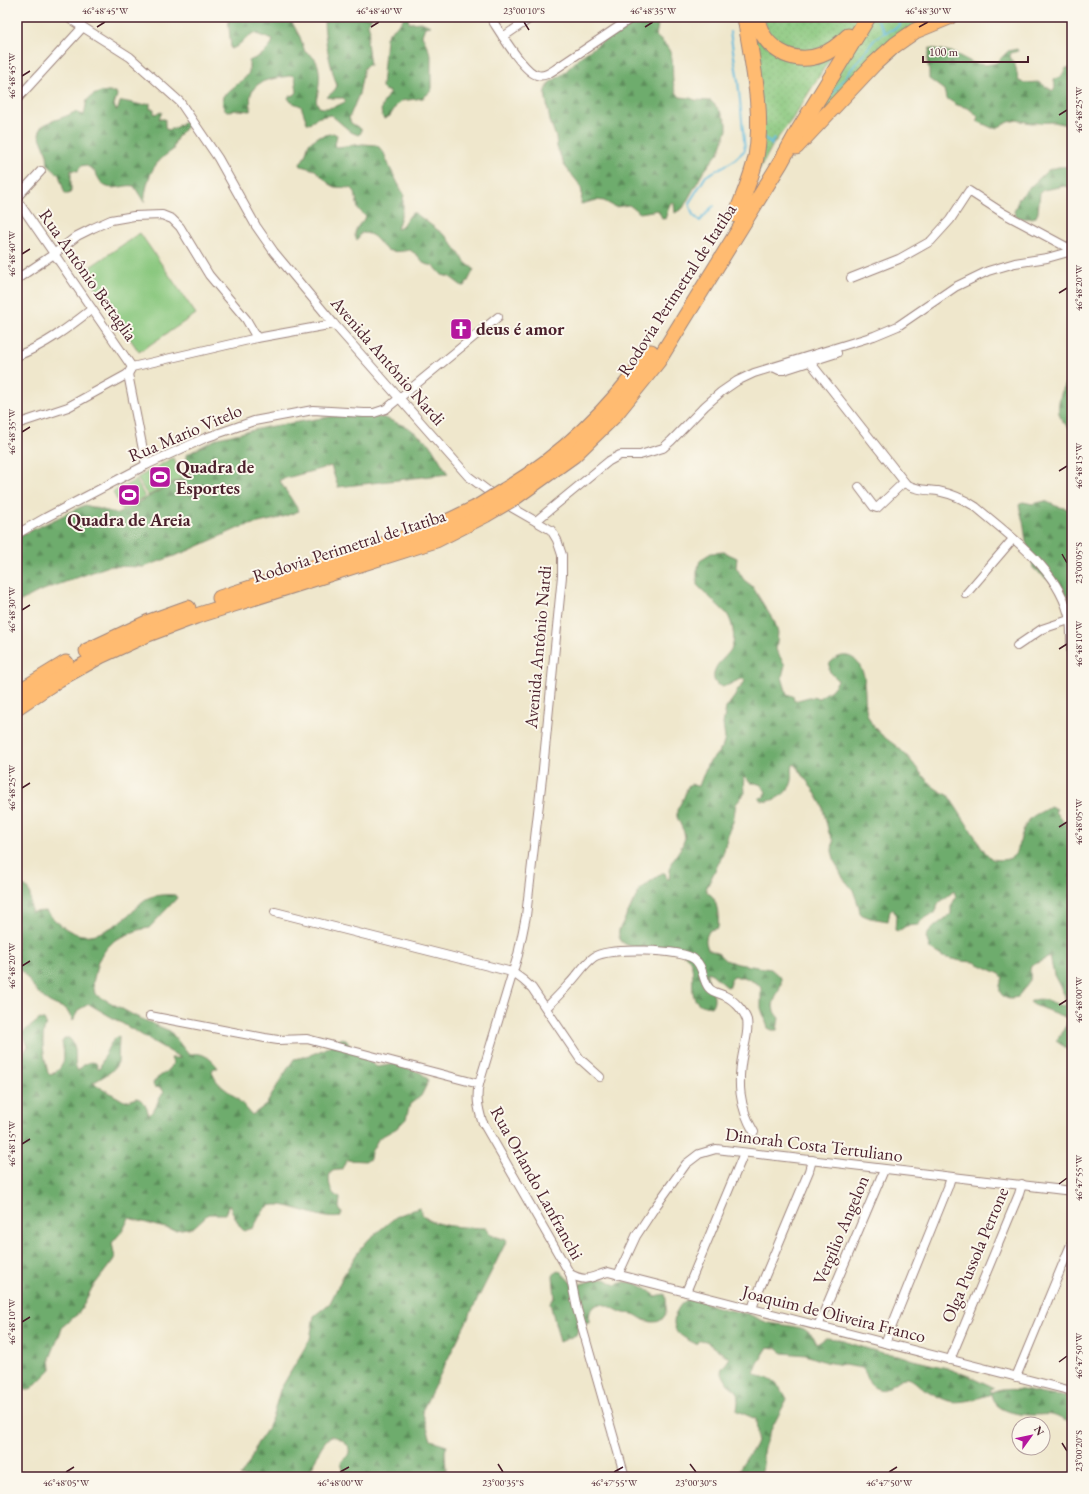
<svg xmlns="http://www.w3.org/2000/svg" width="1089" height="1494" viewBox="0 0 1089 1494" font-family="'EB Garamond',serif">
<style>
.grass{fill:url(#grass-dots);stroke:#6a7354}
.forest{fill:url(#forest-firs);stroke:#5c664c}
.garden{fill:#89c77e;stroke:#6a7354}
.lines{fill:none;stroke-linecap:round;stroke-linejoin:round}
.stream{stroke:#5fbadd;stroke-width:2}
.street-casing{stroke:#9c837c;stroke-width:10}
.highway-casing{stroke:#9c837c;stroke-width:17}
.street{stroke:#fff;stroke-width:8}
.highway{stroke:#ffbb71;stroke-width:15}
.highway-bridge-casing{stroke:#9c837c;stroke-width:17;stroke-linecap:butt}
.highway-bridge{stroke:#ffbb71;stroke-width:15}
.ticks{fill:none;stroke:#4a1f2b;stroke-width:1.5}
.labels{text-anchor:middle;stroke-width:4;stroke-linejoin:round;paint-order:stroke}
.street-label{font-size:18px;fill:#4a1f2b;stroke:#fbf7ec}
.poi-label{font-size:18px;font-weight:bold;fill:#4a1f2b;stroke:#fbf7ec;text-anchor:start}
.neatline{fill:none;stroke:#4a1f2b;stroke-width:1.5}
.ticks-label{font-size:10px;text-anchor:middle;fill:#4a1f2b}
</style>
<defs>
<pattern id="grass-dots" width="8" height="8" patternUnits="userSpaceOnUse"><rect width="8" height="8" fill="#89c77e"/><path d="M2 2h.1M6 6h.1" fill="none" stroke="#78aa6d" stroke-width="1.8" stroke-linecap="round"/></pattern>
<pattern id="forest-firs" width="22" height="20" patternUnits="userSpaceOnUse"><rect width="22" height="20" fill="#6eac6d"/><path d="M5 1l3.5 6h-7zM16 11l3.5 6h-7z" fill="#5c8b5a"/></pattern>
</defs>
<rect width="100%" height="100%" fill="#fbf7ec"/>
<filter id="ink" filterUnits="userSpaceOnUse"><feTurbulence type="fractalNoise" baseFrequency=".025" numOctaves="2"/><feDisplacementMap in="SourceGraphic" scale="8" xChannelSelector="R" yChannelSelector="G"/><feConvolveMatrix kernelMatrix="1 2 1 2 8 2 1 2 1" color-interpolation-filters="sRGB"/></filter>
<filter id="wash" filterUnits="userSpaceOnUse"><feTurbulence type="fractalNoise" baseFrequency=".012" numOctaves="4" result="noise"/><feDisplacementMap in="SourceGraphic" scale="16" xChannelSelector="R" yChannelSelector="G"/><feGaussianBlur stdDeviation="0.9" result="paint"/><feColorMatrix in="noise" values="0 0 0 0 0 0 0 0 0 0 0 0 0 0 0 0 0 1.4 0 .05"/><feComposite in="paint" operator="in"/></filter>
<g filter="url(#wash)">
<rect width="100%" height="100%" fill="#efe7cc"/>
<g class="grass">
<path d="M 753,17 L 766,46 L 831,57 L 793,118 L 774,143 L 759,170 Z"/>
<path d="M 761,17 L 938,17 L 801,136 L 861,35 L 835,42 L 802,55 L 776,45 Z"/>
</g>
<g class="forest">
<path d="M 228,17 L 289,17 L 300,37 L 305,52 C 307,53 311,55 313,57 C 323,66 319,90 316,101 L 319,107 C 327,110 339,106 346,101 L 343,98 L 332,98 L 327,97 L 334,91 L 337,86 C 330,64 324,40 324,17 L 372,17 L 368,24 L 370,31 L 367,42 L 370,65 L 367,65 L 364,68 L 359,94 L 349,118 L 351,123 L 361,129 L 361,133 L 358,135 L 351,132 L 331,115 C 322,117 315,116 310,124 L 307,123 L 301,106 L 291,102 L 288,98 L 289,96 L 294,95 L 297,92 L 295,77 L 293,75 C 279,79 257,77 251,94 C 249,100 252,105 250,111 L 239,110 L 227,111 C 222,108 222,101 223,96 L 246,77 L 249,72 L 249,61 C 260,56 269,52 273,40 L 253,33 L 236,47 L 231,49 Z"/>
<path d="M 404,17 L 408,17 L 409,23 L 421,22 L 431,26 L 425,27 L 422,35 L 431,55 L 431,91 L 423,98 L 401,101 L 396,106 L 390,116 L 384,119 C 377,109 385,100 390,92 L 384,90 L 382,87 L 386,38 C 391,27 399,28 404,17 Z"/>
<path d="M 644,18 L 658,25 L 656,36 C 660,40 666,44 669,50 C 677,65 667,83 680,97 L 690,98 L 695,100 L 711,101 L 720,111 L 727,123 L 727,130 L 719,152 L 702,174 L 683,208 L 675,213 L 674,203 L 672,202 L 670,204 L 665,219 L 662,218 L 658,210 L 640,213 L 629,205 L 615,207 L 604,201 L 597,200 L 581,204 L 582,192 L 580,185 L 564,165 L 557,147 L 556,137 L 550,121 L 545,93 L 549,83 L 563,74 L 580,57 L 635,19 Z"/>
<path d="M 930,48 L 952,52 L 973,63 L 985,65 L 996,63 L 1008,51 L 1017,49 L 1018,51 L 1011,53 L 1010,56 C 1011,61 1015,64 1016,68 C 1017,73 1017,76 1019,81 L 1024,83 L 1039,82 L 1053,91 L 1055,88 L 1054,79 L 1061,77 L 1066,68 L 1072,67 L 1072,126 L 1054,122 L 1031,123 L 1017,120 L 1009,122 L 996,128 L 992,128 L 977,121 L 978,116 L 968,108 L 957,105 L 946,98 L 944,90 L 929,79 L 929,69 L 927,61 Z"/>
<path d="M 101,92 L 116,92 L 117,95 L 114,105 L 116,110 L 118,109 L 120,102 L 123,101 L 142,105 L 150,103 L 150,109 L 154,109 L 154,114 L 162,112 L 159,119 L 165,119 L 165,127 L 167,130 L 176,128 L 186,120 L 190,123 C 183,131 174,138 173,150 C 150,165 148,177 144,202 L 134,186 C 125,184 114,191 105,186 C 99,182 98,175 93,170 C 91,168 88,167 85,165 L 81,166 L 78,171 L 71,170 L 71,192 L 69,194 L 65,194 L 59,175 L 48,165 L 47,154 L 39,135 L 41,127 C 53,119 62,119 75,112 L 84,115 L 87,100 L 93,95 Z"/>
<path d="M 333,133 L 337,135 L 335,145 L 337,147 L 363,144 L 376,145 L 379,147 L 384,153 L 390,168 L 404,195 L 403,200 L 403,209 L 397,229 L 400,228 L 412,213 L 415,213 L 447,237 L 466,263 L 474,269 L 468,281 L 465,286 L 462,286 L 450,277 L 442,275 L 434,266 L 425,264 L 417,255 L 410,250 C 404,251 394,253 387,250 C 379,245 376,232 361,233 L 358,239 L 357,240 C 351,231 360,224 366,217 L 358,209 L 355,192 L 351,188 L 335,187 L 328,183 L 315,170 L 301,166 L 300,164 L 305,156 L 309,143 L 318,137 Z"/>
<path d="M 1072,166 L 1072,188 L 1065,186 L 1043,190 L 1040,193 L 1038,212 L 1036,217 C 1029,219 1022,219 1016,216 L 1014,212 L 1019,198 L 1048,170 L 1058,167 Z"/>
<path d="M 1072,368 L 1072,430 C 1046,413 1064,389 1072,368 Z"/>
<path d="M 347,414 L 385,418 L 409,428 L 430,444 L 448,474 L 338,487 L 331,466 L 279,480 L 299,511 L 280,518 L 241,527 L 185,552 L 144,567 L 109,566 L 38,592 L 17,603 L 17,539 L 24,534 L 85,505 L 118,514 L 155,493 L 186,477 L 186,455 L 218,438 L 267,427 Z"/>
<path d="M 1045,501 L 1056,506 L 1072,510 L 1072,601 L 1060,589 L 1033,568 L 1031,555 L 1026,542 L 1024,526 L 1019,505 L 1023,502 L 1033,504 Z"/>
<path d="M 724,552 L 737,558 L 736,567 L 744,580 L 752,586 L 775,623 L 778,633 L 776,650 L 785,665 L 782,677 L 787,694 L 793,696 L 794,701 L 809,697 L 819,698 L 831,690 L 836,684 L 838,680 L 829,671 L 830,663 C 842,651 856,654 862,671 C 864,675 865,678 864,683 C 866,694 864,706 868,716 C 874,733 890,740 902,751 C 917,765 927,788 948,795 L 985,852 L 992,859 C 1027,865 1014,838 1029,820 C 1035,813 1044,812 1050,806 L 1057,809 L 1055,812 L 1064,821 L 1072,833 L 1072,1049 L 1068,1049 L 1056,1041 L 1065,1029 L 1068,1020 L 1067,1018 L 1034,1005 L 1030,1002 C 1040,995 1053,1003 1062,1006 L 1065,1005 L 1065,996 L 1054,975 L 1050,957 L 1031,966 C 1029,971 1031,975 1030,980 C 1028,986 1021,991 1018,997 C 1002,1001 995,992 1003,978 L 1000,974 L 974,962 L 961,961 L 943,957 L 930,949 L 926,937 L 931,929 L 951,914 L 951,906 L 956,897 L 954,891 L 939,903 L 934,913 L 922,920 L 918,925 L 906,926 L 897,932 L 895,930 L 896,916 L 893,909 L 890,911 L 888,921 L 870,918 L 860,914 L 859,907 L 853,890 L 843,878 L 835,862 L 832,851 L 833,841 L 829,833 L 822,805 L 814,791 L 795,764 L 793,765 C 791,772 794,780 790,786 C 786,795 767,806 759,799 L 759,798 L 764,797 L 766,792 C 762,785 760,783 751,783 L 744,776 L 745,793 L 736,804 L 733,822 L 729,831 L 723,854 L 706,889 C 707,894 712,894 714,899 C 718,908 719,918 718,928 L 710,930 C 705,937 705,941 708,949 L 719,954 L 725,960 L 738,964 L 771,969 L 781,978 C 783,995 764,1003 779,1018 L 777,1030 L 772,1030 L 768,1028 L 761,1008 L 761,988 L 758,984 L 744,977 L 734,977 L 731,979 L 730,986 L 727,987 L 712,974 L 707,972 C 706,984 720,996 711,1007 C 707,1006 700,1006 697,1002 C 686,990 702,963 681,952 C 665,943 614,957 619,930 L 640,889 L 662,873 L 665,873 L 667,879 L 669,879 L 671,863 L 682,846 L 685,838 L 684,832 L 677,817 L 677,810 L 684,797 L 688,786 L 691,784 L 696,786 L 699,786 L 707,765 L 722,748 L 725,739 L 723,724 L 726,708 L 735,696 L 737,690 L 741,687 L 745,681 L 744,679 C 736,679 731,686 723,686 C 718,686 715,684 714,679 C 712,663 728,658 732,647 C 736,638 732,621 727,614 L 697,585 L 697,572 L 700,560 L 711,553 Z"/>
<path d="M 17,883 C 33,887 30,898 31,912 L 46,911 C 75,943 94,942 128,916 C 135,911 139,902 148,898 C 155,895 167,894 175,895 L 177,898 L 149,928 L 138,930 L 115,940 L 106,949 L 98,961 L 93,983 L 95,994 L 135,1016 L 170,1031 L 189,1055 C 201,1050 212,1059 218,1068 L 214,1068 L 212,1071 C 215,1083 224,1088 233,1095 C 240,1101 246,1108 252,1115 L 266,1105 L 281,1079 L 294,1059 C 311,1056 327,1049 341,1038 L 346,1039 L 350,1047 L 377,1067 L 395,1064 L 421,1073 L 427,1078 L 428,1082 L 421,1096 L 410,1104 L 406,1119 L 397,1128 L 379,1138 L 371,1152 L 370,1159 L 365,1161 L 347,1160 L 341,1170 C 338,1170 333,1170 331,1172 C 327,1176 330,1191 334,1194 C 336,1196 338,1197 340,1198 L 339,1208 L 342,1213 L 340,1217 C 319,1222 278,1195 265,1209 C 260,1214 257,1222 253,1228 L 244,1231 L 240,1227 L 229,1205 L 225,1214 L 208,1214 L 194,1227 L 175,1230 L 157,1226 L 129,1218 L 123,1230 L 112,1243 L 115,1258 L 92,1288 L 79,1313 L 63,1326 L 50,1358 L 51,1369 L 30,1390 L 17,1390 L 17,1056 L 21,1057 L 28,1046 L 22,1033 L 40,1019 L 44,1020 L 46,1023 C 40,1041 44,1055 48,1073 L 50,1075 C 66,1068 65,1057 62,1042 L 64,1038 L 69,1038 C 81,1050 71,1061 78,1071 C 83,1065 88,1060 96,1063 L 98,1068 L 100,1067 C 104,1058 109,1040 119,1036 L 118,1062 C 114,1073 101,1077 93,1083 L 124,1101 L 128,1101 L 137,1098 C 144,1100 147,1108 149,1115 C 156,1109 158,1099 164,1092 L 161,1088 L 154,1087 L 153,1083 C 160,1073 168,1075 173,1063 L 171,1058 L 181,1058 L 89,1004 L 78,1010 L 73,1021 L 66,1009 C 59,1006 51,1004 45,999 C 34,991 28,976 17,967 Z"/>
<path d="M 419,1208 C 421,1211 422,1215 424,1216 C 435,1228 470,1227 486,1228 L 491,1235 L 507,1240 L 422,1411 L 431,1440 L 447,1445 L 445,1451 L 446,1471 L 440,1477 L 345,1477 L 341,1462 C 343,1460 347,1458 348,1455 C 353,1445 340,1437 331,1436 C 317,1446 316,1465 306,1477 L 240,1477 L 249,1463 L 257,1444 L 266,1431 L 273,1415 L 280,1390 L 310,1339 L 314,1316 L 330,1303 L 343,1276 L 358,1252 L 369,1239 L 397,1216 Z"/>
<path d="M 557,1270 L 560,1271 L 574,1286 L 597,1279 L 605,1279 L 616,1285 C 631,1277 644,1287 656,1296 L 665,1294 C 669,1311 666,1328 644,1320 C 640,1318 637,1315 633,1314 C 630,1313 627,1314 624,1313 C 615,1311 602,1298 592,1308 C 589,1312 589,1318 589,1323 L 581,1321 L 576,1335 L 560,1342 L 550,1303 L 555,1297 L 553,1276 Z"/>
<path d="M 689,1299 L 697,1299 L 719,1308 L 748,1314 L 768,1323 L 791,1326 L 804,1329 L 813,1336 L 817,1344 L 826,1338 L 837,1339 L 858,1346 L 883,1353 L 898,1355 L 913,1360 L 947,1368 L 974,1378 L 995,1388 L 990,1391 L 991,1393 C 1019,1382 1044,1400 1072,1395 L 1072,1422 C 1064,1422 1059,1416 1051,1415 C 1047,1414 1040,1415 1035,1415 C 1019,1415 994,1412 991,1394 C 980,1398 960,1404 949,1401 C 941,1399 928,1391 921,1387 C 917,1384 911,1377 905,1378 C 895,1378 889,1393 878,1389 C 867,1386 869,1375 862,1368 L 825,1362 L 806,1355 L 783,1353 L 776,1348 L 768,1347 L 758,1363 L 754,1373 C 758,1377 762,1376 767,1378 C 776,1382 783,1390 787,1399 C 780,1413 765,1438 763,1453 C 762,1462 765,1469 759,1477 L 739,1477 C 737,1462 755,1453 757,1441 C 758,1434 756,1425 756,1419 L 737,1411 L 738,1401 L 737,1391 L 728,1384 L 721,1372 C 721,1366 728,1364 729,1358 L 706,1341 L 700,1340 L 696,1344 C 682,1337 669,1331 676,1313 C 679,1306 682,1302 689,1299 Z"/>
</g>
<g class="garden">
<path d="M 140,233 L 196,314 L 139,352 L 84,271 Z"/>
<path d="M 173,458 L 183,477 L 148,496 L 137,478 Z"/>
<path d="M 136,480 L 145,497 L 122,510 L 113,492 Z"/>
</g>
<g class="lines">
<g class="stream">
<path d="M 878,21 L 885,32"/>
<path d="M 825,103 L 875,39 C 882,32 893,31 900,25 L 898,17"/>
<path d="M 764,137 L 772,145"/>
<path d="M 771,144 L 774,138"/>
<path d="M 714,206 L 711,208 L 700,221 L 693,215 L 689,203 L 706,176 L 733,161 L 745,150 L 738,81 L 730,32"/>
</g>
</g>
</g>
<g filter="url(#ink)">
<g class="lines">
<g class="street-casing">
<g id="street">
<path d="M 67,17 L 130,57 L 180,102 L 218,158 L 256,226 L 274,252 L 334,324 L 468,476 L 504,503 L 551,530 L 557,540 L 562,555 L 562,576 L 543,769 L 526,916 L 518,955 L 479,1084 L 307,1039 L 278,1040 L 265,1038 L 150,1016"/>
<path d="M 490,17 C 499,30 523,72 537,75 C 545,77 551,72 557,68 L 633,17"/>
<path d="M 503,37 L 532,17"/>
<path d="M 17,99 L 82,28"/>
<path d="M 17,197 L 41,171"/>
<path d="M 17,200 L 132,367"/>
<path d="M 851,278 L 899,259 L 931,241 L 950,220 L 969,191 L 1003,213 L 1072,250"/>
<path d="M 17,279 L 54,254 L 77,236 L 93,228 L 111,220 L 134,216 L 162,215 L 172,219 L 180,227 L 209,275 L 246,319 L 257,338"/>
<path d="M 17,356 C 45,345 68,328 92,309"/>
<path d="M 810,362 L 906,484 C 916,490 927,490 938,491 C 952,494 964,499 976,507 C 1012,538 1060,570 1070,620 C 1072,633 1070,647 1072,660"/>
<path d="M 773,367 L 779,370 L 784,370 L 837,353"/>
<path d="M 128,374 L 146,465"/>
<path d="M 17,424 L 68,407 L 128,374 L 132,367 L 257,338 L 334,324"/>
<path d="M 859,487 L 874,507 L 877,508 L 904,482"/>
<path d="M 536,521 L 609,461 L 620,455 L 640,455 L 663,448 L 671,441 L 705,406 L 721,392 L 737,381 L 754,373 L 874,336 L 898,326 L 955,287 L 988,271 L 1015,263 L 1047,258 L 1072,251"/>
<path d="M 17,534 L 45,518 L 146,465 L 205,438 L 254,421 L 313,410 L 364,413 L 374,413 L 386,409 L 498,317"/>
<path d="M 966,594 L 1013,539"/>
<path d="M 1017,646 L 1042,629 L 1069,620"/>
<path d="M 275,912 L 512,972 L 523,980 L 532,988 L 580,1059 L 600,1077"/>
<path d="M 546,1008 C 554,1000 562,992 569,984 C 578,975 584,964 594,957 C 608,947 681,949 694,959 C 704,966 702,980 709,988 C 713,993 720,993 725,996 C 734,1000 744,1011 747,1020 C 749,1030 745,1044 743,1053 C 737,1082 739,1107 754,1132"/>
<path d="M 479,1084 C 476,1097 478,1107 482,1121 L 570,1274 L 577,1309 L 625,1477"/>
<path d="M 570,1274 C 587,1283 590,1277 608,1272 L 1068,1390 L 1072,1390"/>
<path d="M 618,1275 L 636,1236 L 653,1210 L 686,1164 L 699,1154 L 716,1149 L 1072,1191"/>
<path d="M 686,1292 L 744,1153"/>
<path d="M 752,1309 L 755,1300 L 809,1171 L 812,1160"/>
<path d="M 818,1326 L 884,1170"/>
<path d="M 885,1343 L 948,1187 L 951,1177"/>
<path d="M 950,1360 L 1019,1194 L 1022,1184"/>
<path d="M 1016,1377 L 1072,1242"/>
</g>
</g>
<g class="highway-casing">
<g id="highway">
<path d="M 757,17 C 761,47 792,66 821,55 C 832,51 840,44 848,36"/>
<path d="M 796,147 L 874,64 L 895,45 L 915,31 L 949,17"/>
<path d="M 736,215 C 743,196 752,177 756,157 C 764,111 752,62 745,17"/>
<path d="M 505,490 C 565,454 611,408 651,352"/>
<path d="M 514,498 L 574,455 L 613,417 L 643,380 L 658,361 L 781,162 L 797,133 L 868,17"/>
<path d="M 220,598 L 407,537 L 447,522 L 476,508"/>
<path d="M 87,651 L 149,622 L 188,608"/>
<path d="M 17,693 L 66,663"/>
<path d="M 17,707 L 59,679 L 100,656 L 148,634 L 196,616 L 436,540 L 485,515"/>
</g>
</g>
<use href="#street" class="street"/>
<use href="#highway" class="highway"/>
<g class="highway-bridge-casing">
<g id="highway-bridge">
<path d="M 476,508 L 505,490"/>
<path d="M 485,515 L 514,498"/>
</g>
</g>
<use href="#highway-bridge" class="highway-bridge"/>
</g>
</g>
<path class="ticks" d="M 524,22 L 529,30M 97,27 L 105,22M 371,27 L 379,22M 645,27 L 653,22M 919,27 L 928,22M 22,76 L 30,71M 1059,115 L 1067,110M 22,254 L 30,249M 1059,293 L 1067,288M 22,432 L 30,427M 1059,471 L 1067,466M 1062,554 L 1067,563M 22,610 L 30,605M 1059,649 L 1067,644M 22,788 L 30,783M 1059,827 L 1067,822M 22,966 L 30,961M 1059,1005 L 1067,1000M 22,1144 L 30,1139M 1059,1184 L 1067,1178M 22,1322 L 30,1317M 1059,1362 L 1067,1356M 1062,1443 L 1067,1451M 498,1464 L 503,1472M 690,1464 L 696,1472M 66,1472 L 74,1467M 340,1472 L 349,1467M 614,1472 L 623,1467M 889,1472 L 897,1467"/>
<defs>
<g id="church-square" transform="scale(1.15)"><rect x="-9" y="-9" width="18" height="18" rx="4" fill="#b5179e" stroke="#fbf7ec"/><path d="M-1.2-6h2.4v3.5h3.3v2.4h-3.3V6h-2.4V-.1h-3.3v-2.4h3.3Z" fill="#fff"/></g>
<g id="stadium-square" transform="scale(1.15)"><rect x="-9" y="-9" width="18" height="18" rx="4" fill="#b5179e" stroke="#fbf7ec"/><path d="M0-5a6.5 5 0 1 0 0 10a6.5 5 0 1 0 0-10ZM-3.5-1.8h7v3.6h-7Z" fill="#fff"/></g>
</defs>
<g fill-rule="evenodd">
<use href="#church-square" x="461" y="329"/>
<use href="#stadium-square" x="160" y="477"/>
<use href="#stadium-square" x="129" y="495"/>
</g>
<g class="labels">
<g class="street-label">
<text transform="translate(88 275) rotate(55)" y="6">Rua Antônio Bertaglia</text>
<text transform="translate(677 290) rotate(-57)" y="6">Rodovia Perimetral de Itatiba</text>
<text transform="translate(388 361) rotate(49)" y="6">Avenida Antônio Nardi</text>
<text transform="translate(185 433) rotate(-23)" y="6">Rua Mario Vitelo</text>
<text transform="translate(349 546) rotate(-18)" y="6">Rodovia Perimetral de Itatiba</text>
<text transform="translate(538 647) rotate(-85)" y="6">Avenida Antônio Nardi</text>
<text transform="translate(814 1145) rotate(7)" y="6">Dinorah Costa Tertuliano</text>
<text transform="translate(537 1183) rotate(61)" y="6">Rua Orlando Lanfranchi</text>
<text transform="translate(841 1230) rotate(-67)" y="6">Vergilio Angelon</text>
<text transform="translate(975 1255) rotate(-67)" y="6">Olga Pussola Perrone</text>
<text transform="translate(834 1314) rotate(14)" y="6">Joaquim de Oliveira Franco</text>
</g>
<g class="poi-label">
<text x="476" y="335">deus é amor</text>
<text x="176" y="473">Quadra de<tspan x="176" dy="21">Esportes</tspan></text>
<text x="129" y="526" text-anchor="middle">Quadra de Areia</text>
</g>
</g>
<rect width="1089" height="1494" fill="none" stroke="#fbf7ec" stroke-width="44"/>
<g transform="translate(1031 1436) rotate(57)"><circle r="19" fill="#fbf7ec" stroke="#b4a19f"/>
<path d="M0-3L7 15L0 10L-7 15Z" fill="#b5179e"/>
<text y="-6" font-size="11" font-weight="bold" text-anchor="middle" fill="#4a1f2b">N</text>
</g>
<path d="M923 56v6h105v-6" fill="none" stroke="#4a1f2b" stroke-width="2"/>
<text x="929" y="56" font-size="12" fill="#4a1f2b" stroke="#fbf7ec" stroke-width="3" paint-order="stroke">100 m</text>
<rect x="22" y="22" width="1045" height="1450" class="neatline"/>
<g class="ticks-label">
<text x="105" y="14">46°48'45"W</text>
<text x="379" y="14">46°48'40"W</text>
<text x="524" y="14">23°00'10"S</text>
<text x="653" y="14">46°48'35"W</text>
<text x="928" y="14">46°48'30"W</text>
<text transform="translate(11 76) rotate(-90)" y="4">46°48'45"W</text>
<text transform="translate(1078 110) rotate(-90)" y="4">46°48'25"W</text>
<text transform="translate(11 254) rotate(-90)" y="4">46°48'40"W</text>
<text transform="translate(1078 288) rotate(-90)" y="4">46°48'20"W</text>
<text transform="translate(11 432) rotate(-90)" y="4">46°48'35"W</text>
<text transform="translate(1078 466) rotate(-90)" y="4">46°48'15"W</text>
<text transform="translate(1078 563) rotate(-90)" y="4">23°00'05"S</text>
<text transform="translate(11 610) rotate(-90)" y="4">46°48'30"W</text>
<text transform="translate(1078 644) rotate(-90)" y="4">46°48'10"W</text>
<text transform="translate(11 788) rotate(-90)" y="4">46°48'25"W</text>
<text transform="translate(1078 822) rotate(-90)" y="4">46°48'05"W</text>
<text transform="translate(11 966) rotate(-90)" y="4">46°48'20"W</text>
<text transform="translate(1078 1000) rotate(-90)" y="4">46°48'00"W</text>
<text transform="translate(11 1144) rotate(-90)" y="4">46°48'15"W</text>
<text transform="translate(1078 1178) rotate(-90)" y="4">46°47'55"W</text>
<text transform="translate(11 1322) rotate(-90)" y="4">46°48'10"W</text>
<text transform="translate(1078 1356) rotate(-90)" y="4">46°47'50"W</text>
<text transform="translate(1078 1451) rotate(-90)" y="4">23°00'20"S</text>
<text x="66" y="1486">46°48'05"W</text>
<text x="340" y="1486">46°48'00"W</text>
<text x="503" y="1486">23°00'35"S</text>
<text x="614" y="1486">46°47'55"W</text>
<text x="696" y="1486">23°00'30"S</text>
<text x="889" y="1486">46°47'50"W</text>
</g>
</svg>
